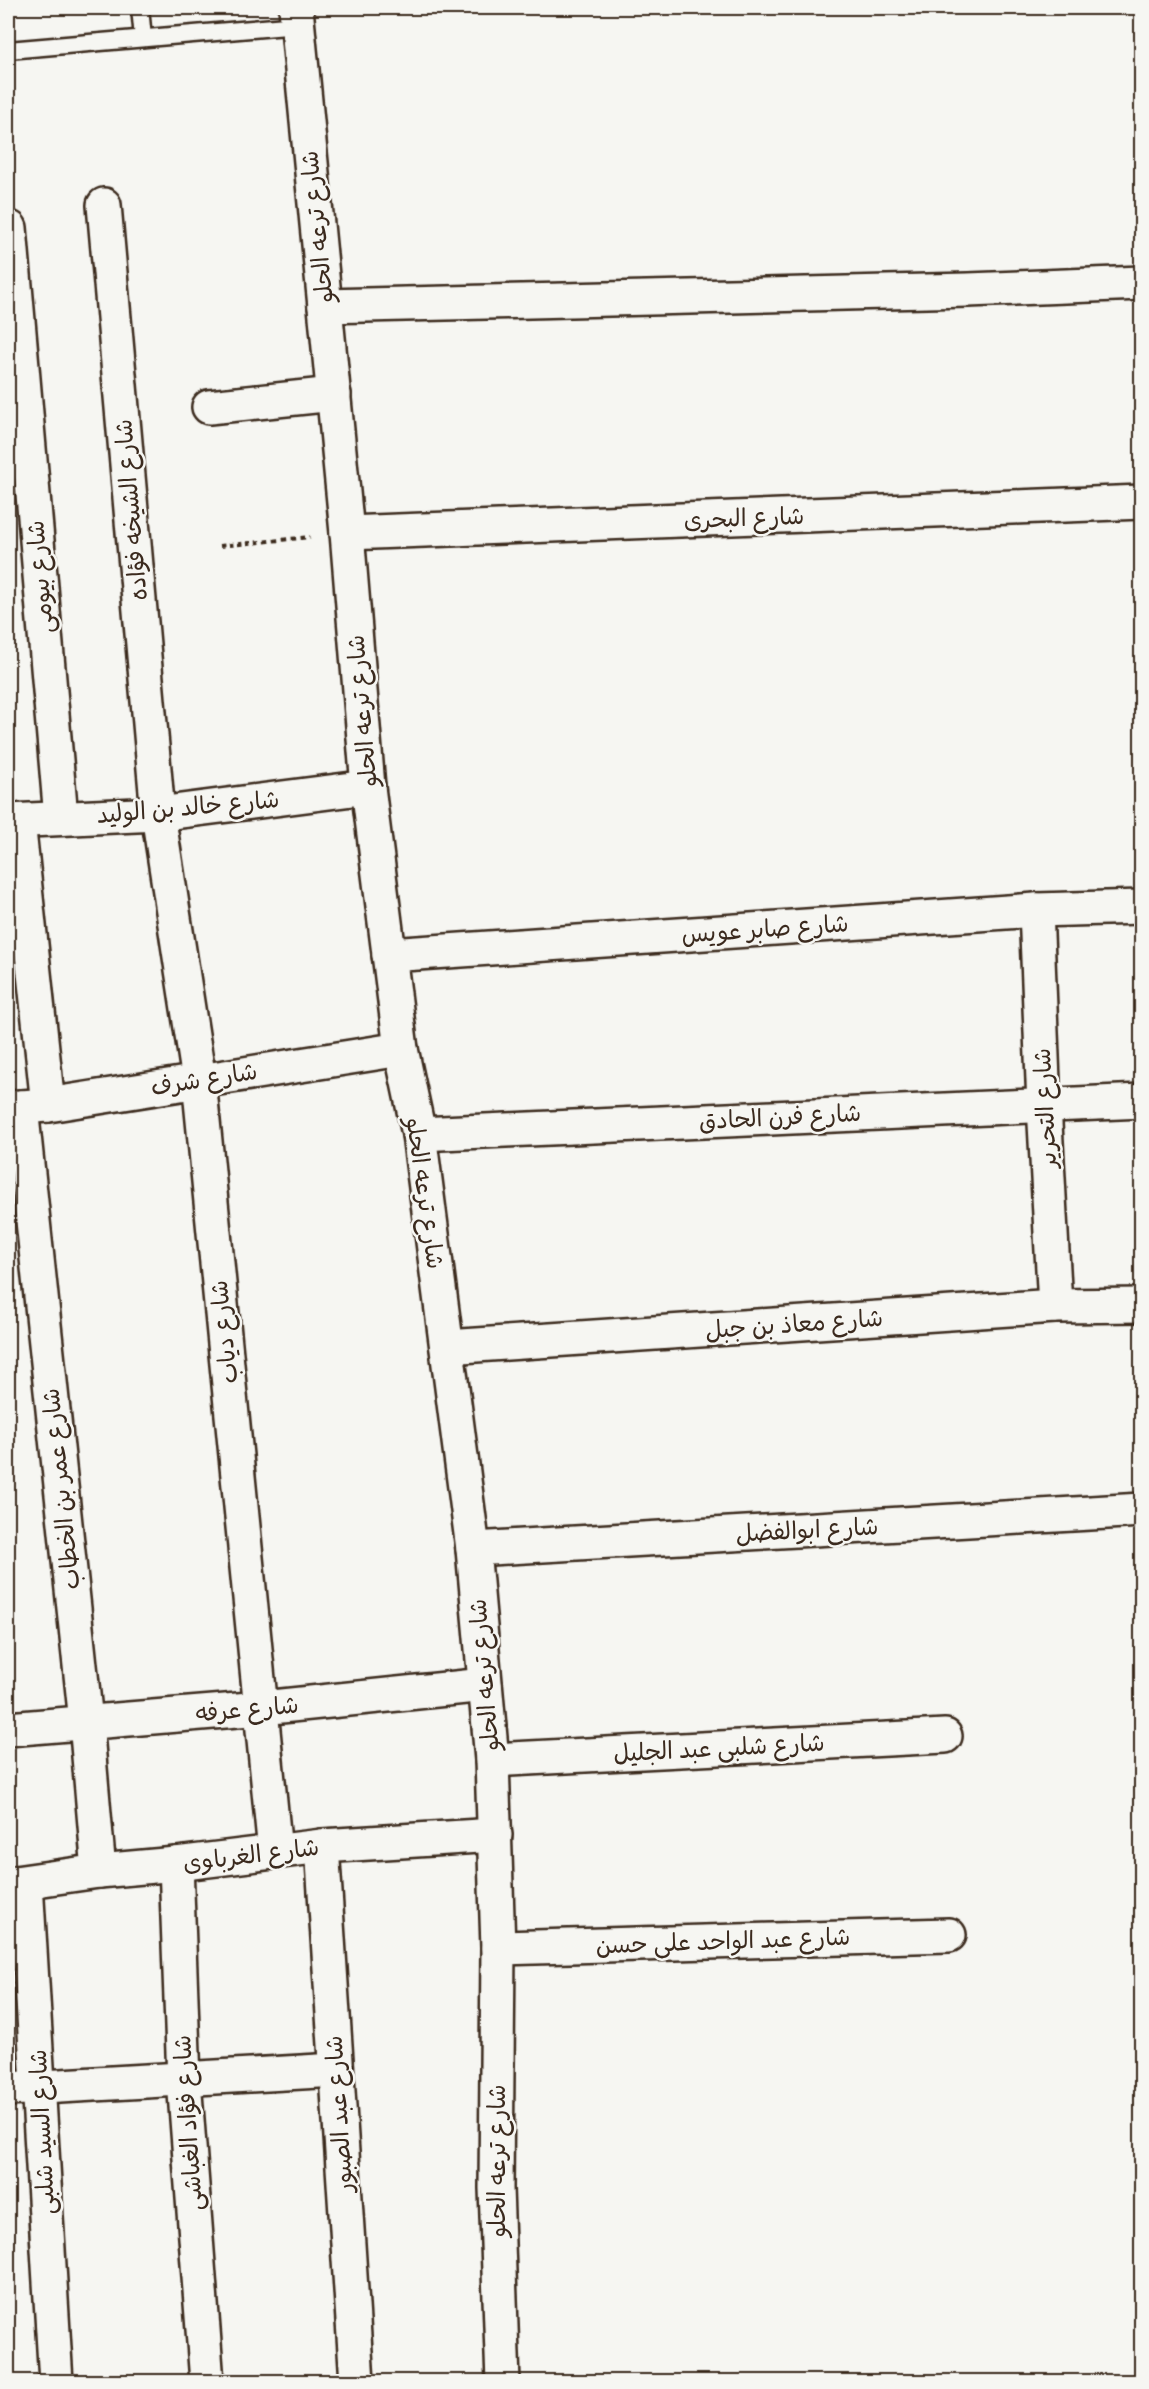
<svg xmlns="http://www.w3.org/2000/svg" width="1149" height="2389" viewBox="0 0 1149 2389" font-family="Caveat,'Playpen Sans Arabic',sans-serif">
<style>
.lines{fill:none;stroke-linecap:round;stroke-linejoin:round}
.lane-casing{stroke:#3b2a1e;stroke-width:21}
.street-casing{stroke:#3b2a1e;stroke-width:38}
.path{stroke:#3b2a1e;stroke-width:4;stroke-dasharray:4.5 4.5;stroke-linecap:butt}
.lane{stroke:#f6f6f2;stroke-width:16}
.street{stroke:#f6f6f2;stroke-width:33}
.labels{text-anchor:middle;stroke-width:5;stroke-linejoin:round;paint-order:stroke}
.street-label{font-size:24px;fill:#3b2a1e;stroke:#f6f6f2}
</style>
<rect width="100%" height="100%" fill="#f6f6f2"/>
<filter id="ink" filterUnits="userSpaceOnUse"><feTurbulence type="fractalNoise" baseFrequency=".0167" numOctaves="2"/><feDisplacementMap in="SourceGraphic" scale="12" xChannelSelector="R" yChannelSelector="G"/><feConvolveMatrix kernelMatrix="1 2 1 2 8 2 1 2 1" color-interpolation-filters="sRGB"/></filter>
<g filter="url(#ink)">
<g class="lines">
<g class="lane-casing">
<g id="lane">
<path d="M 140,8 L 143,38"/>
<path d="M 8,50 L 298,25"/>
</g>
</g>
<g class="street-casing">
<g id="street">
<path d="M 296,8 L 347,533 L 368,787 L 401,1049 L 419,1134 L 473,1549 L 492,1760 L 498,1948 L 496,2188 L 503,2382"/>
<path d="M 104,205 L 158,814 L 199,1080 L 275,1852"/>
<path d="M 10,228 L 61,818"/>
<path d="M 325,306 L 968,290 L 1142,283"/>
<path d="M 209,407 L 334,394"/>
<path d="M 347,533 L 1142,502"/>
<path d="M 8,821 L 158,814 L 368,787"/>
<path d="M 18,821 L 48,1105"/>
<path d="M 1036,910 L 1044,1105 L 1055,1306"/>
<path d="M 389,955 L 1036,910 L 1142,907"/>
<path d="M 21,1107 L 86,1722 L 99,1871"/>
<path d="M 8,1108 L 48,1105 L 401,1049"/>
<path d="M 419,1134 L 1142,1101"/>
<path d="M 447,1347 L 1055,1306 L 1142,1305"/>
<path d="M 473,1549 L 1142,1510"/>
<path d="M 8,1729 L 262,1708 L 485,1685"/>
<path d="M 492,1760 L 945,1736"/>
<path d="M 322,1846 L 357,2382"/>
<path d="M 176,1864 L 184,2080 L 207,2382"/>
<path d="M 26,1883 L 56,2382"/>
<path d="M 8,1884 L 99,1871 L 176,1864 L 322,1846 L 495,1835"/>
<path d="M 498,1948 L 949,1935"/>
<path d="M 8,2089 L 336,2070"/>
</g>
</g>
<path class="path" d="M 220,546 L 310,537"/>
<use href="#lane" class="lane"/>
<use href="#street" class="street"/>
</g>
</g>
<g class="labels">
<g class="street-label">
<text transform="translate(317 227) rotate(-96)" y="8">شارع ترعه الحلو</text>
<text transform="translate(131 510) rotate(-95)" y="8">شارع الشيخه فؤاده</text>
<text transform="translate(744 518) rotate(-2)" y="8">شارع البحرى</text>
<text transform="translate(40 577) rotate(-95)" y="8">شارع بيومى</text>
<text transform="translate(362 711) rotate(-95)" y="8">شارع ترعه الحلو</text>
<text transform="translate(188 807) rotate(-5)" y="8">شارع خالد بن الوليد</text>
<text transform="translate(765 929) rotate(-4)" y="8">شارع صابر عويس</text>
<text transform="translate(204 1079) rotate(-9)" y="8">شارع شرف</text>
<text transform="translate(1045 1108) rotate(-93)" y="8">شارع التحرير</text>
<text transform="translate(780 1117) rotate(-3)" y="8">شارع فرن الحادق</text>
<text transform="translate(425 1193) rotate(82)" y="8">شارع ترعه الحلو</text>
<text transform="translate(794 1324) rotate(-4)" y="8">شارع معاذ بن جبل</text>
<text transform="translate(224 1332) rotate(-96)" y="8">شارع دياب</text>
<text transform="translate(61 1489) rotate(-96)" y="8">شارع عمر بن الخطاب</text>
<text transform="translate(807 1530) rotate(-3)" y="8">شارع ابوالفضل</text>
<text transform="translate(484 1675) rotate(-95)" y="8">شارع ترعه الحلو</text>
<text transform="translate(247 1709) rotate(-5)" y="8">شارع عرفه</text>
<text transform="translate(719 1748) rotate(-3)" y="8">شارع شلبى عبد الجليل</text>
<text transform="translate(251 1855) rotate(-7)" y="8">شارع الغرباوى</text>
<text transform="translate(723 1941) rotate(-2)" y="8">شارع عبد الواحد على حسن</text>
<text transform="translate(339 2114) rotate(-94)" y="8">شارع عبد الصبور</text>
<text transform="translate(188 2123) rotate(-94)" y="8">شارع فؤاد الغباشى</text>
<text transform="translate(42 2132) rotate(-93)" y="8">شارع السيد شلبى</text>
<text transform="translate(497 2161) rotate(-90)" y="8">شارع ترعه الحلو</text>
</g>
</g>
<rect width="1149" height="2389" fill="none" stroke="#f6f6f2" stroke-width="30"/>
<rect x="15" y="15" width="1119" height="2359" fill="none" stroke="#3b2a1e" stroke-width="2" filter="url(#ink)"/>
</svg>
